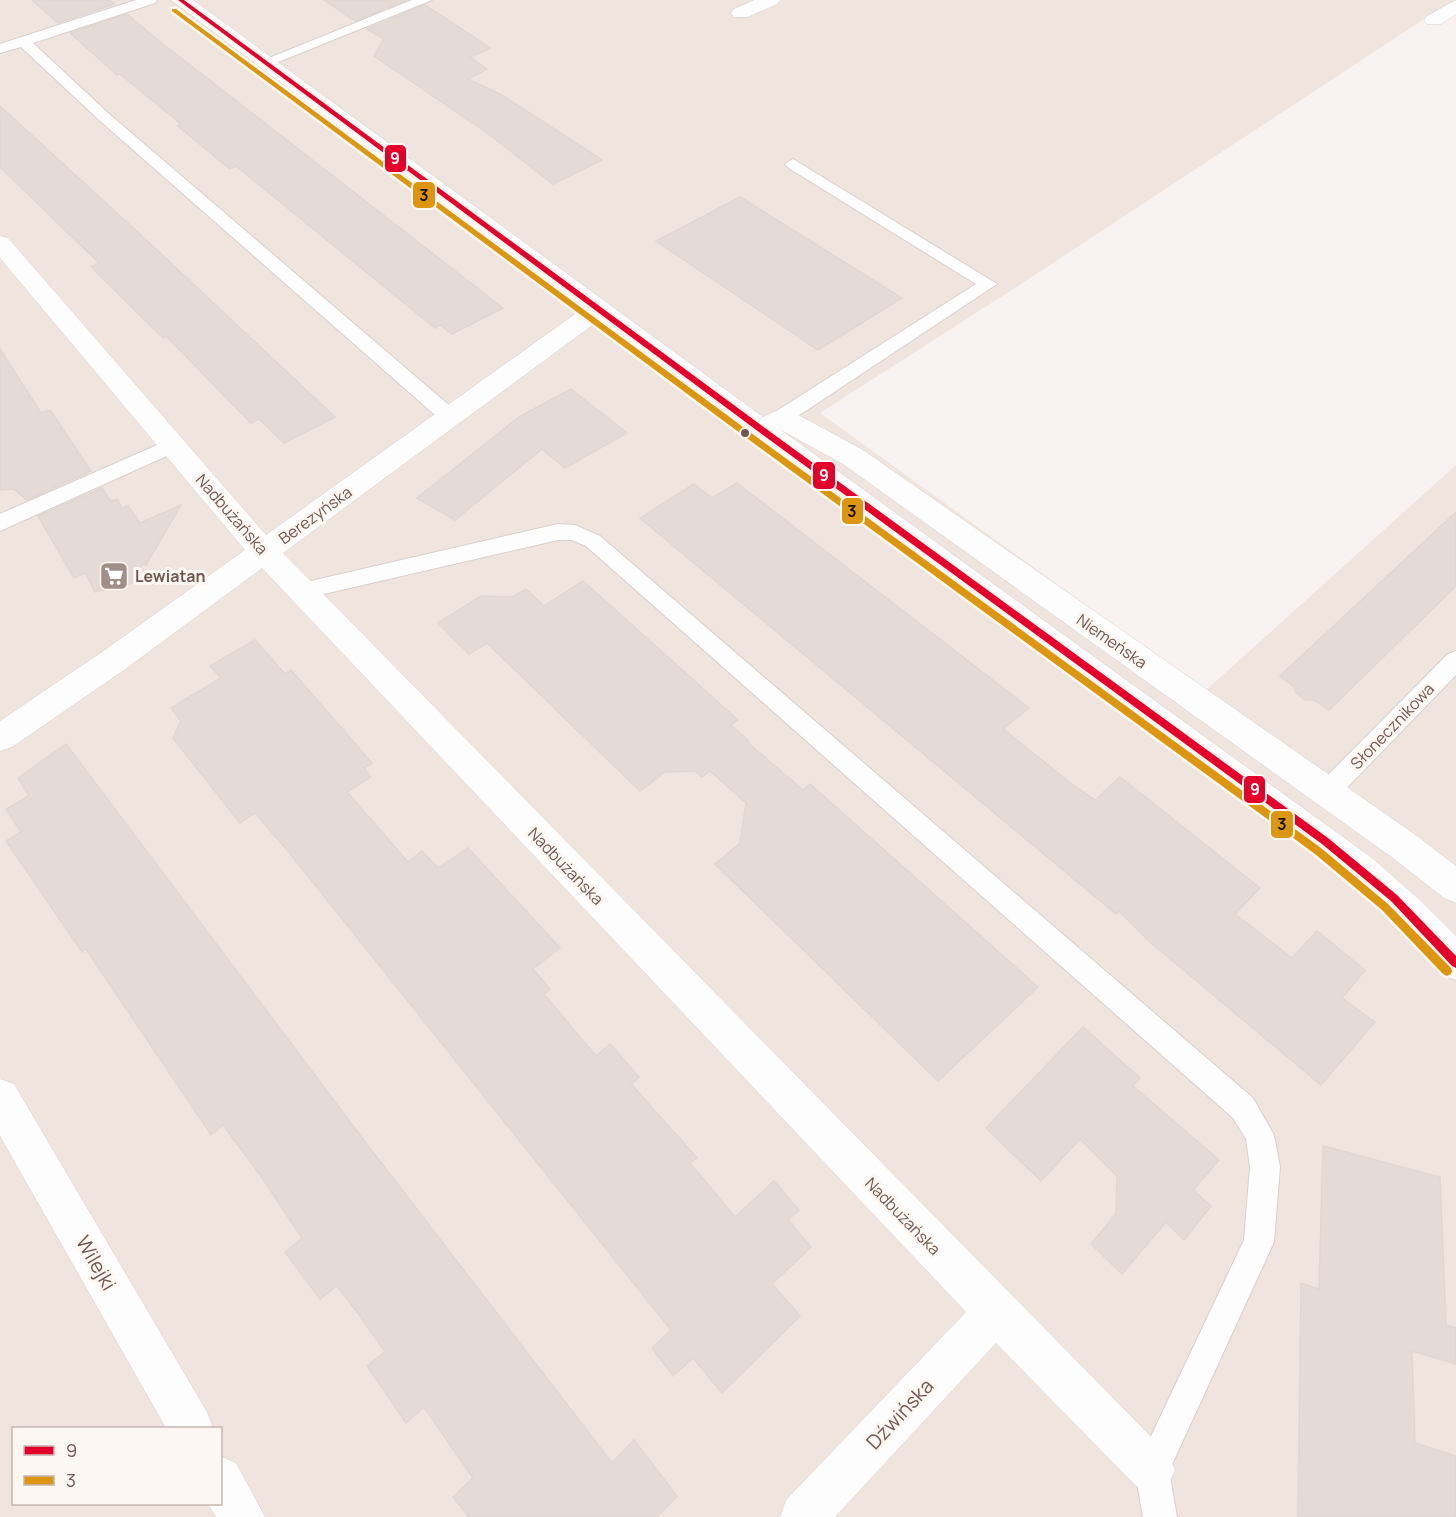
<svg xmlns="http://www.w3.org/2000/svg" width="1456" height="1517" viewBox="0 0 1456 1517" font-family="Manrope,sans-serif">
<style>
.residential{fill:#f0e4de;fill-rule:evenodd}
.building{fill:#e4dbd7;stroke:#e0d6d2;stroke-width:1.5}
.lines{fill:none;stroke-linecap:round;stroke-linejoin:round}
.lane-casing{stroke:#d7d0cd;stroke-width:2}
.street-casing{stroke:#d7d0cd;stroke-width:1}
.lane{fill:#fefdfd;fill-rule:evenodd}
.street{fill:#fefdfd;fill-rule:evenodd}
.bus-1-casing{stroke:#fdf7f2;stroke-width:5}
.bus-2-casing{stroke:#fdf7f2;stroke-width:5}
.bus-1{fill:#e4002b;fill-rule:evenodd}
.bus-2{fill:#dd9610;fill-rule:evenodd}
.bus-dot{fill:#735751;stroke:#fdf7f2;stroke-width:2}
.labels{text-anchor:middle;stroke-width:6;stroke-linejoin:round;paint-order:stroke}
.street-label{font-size:16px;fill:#735751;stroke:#fdf7f2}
.poi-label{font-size:16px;font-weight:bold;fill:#735751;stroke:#fdf7f2;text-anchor:start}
.near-street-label{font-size:20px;fill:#735751;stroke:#fdf7f2}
.line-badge{stroke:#fdf7f2;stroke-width:2}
.badge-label{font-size:16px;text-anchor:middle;font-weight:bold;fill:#fff}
.pale-badge-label{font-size:16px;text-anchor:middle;font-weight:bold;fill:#111}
</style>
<rect width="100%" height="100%" fill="#f8f3f0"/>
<path class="residential" d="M 0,0 L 1453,0 L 1018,286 L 820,413 L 1205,691 L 1456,465 L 1456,1517 L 0,1517 ZM 14,1428 L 220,1428 L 220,1504 L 14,1504 Z"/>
<g class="building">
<path d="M 32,0 L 109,0 L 115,4 L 58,23 Z"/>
<path d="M 324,0 L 406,0 L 355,21 Z"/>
<path d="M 425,5 L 491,48 L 470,57 L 487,69 L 468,79 L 502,95 L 602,160 L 553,184 L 490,135 L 374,56 L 384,39 L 367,29 Z"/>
<path d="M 127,14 L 159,41 L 503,308 L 452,334 L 440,325 L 435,328 L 236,166 L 230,169 L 178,126 L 181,124 L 120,74 L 117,75 L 70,33 Z"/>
<path d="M 0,106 L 142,236 L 335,417 L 284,443 L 259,419 L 251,423 L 166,336 L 163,338 L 91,267 L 99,263 L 0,167 Z"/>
<path d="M 740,197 L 902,298 L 818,350 L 656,241 Z"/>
<path d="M 0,349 L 41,413 L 50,410 L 91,471 L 27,500 L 14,489 L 0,490 Z"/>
<path d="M 571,389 L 627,433 L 565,468 L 542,449 L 455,520 L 417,498 L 519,417 Z"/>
<path d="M 737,483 L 1029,708 L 1003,729 L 1068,781 L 1095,800 L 1120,777 L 1260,888 L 1235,914 L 1292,958 L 1317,931 L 1365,970 L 1342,998 L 1375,1022 L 1321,1085 L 1150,942 L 1119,911 L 1116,914 L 640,518 L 694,484 L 712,498 Z"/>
<path d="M 102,488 L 111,502 L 117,499 L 122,508 L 128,506 L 140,523 L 181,505 L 146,565 L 142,565 L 132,583 L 95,592 L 85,573 L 74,578 L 38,516 Z"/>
<path d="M 1456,512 L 1456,586 L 1329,710 L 1314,700 L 1306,700 L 1296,693 L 1294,687 L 1280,676 Z"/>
<path d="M 583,581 L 738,720 L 731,725 L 749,741 L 747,742 L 803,790 L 810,784 L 1038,987 L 938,1081 L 715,864 L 740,843 L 746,803 L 710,771 L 702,777 L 695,771 L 665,772 L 640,791 L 487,643 L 469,654 L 438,623 L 481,596 L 513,597 L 526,589 L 544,606 Z"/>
<path d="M 255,640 L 285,674 L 291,670 L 372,763 L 364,768 L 371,777 L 347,792 L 408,862 L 422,851 L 438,868 L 468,848 L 560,948 L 533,969 L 550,989 L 544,994 L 596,1056 L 610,1044 L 639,1077 L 631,1084 L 697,1158 L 690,1163 L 735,1217 L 774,1181 L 799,1210 L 788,1220 L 811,1247 L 772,1284 L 800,1316 L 722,1393 L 693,1358 L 673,1376 L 652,1348 L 671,1330 L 287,850 L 255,813 L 240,823 L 173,738 L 181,721 L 171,708 L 221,678 L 210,666 Z"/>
<path d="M 66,744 L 363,1139 L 612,1463 L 634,1440 L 677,1496 L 657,1517 L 469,1517 L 453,1497 L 473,1478 L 424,1407 L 406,1423 L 367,1366 L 385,1352 L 360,1316 L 337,1286 L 320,1299 L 285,1252 L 302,1238 L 263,1179 L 223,1125 L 211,1135 L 86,949 L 82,952 L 6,841 L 21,832 L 6,809 L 29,796 L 18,778 Z"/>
<path d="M 1083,1027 L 1140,1078 L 1133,1086 L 1219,1160 L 1193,1190 L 1211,1206 L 1184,1240 L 1166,1222 L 1122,1274 L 1091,1244 L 1116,1214 L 1117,1176 L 1080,1139 L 1041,1181 L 986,1128 Z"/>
<path d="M 1323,1146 L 1440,1177 L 1446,1325 L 1456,1328 L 1456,1364 L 1412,1351 L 1415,1443 L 1456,1456 L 1456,1517 L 1298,1517 L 1301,1283 L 1319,1289 Z"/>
</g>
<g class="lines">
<g class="lane-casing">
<g id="lane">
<path d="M 136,0 L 157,0 L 155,3 L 33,43 L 108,113 L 457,412 L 460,417 L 457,422 L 443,422 L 98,119 L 21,47 L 0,53 L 0,44 Z"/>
<path d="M 412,0 L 432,0 L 271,65 L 261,65 L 259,62 Z"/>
<path d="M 793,159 L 997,284 L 789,422 L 775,422 L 772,417 L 775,412 L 976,284 L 787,167 L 785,164 Z"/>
<path d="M 173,438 L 180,440 L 183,445 L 180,450 L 0,531 L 0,514 Z"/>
<path d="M 558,524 L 575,525 L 600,536 L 1253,1098 L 1274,1135 L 1280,1167 L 1274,1242 L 1169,1471 L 1177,1517 L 1143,1517 L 1135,1470 L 1244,1240 L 1250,1167 L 1246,1139 L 1233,1118 L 586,546 L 572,540 L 558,540 L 302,599 L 294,597 L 291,591 L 294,585 L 302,583 Z"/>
<path d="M 1456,651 L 1456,675 L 1336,799 L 1327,802 L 1318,799 L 1315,792 L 1318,785 L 1448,654 Z"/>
</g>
</g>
<g class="street-casing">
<g id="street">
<path d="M 171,0 L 193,0 L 763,417 L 782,408 L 791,411 L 863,450 L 1417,836 L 1456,866 L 1456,903 L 1444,898 L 1393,858 L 843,464 L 781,430 L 1372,858 L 1422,902 L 1456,936 L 1456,980 L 1443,975 L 1381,909 L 1313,852 L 598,321 L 283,553 L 1168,1454 L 1175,1470 L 1168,1486 L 1152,1493 L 1136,1486 L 996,1343 L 835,1517 L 780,1517 L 786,1500 L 966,1312 L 262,568 L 124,670 L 12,747 L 0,751 L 0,721 L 102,652 L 245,550 L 0,258 L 0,236 L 8,238 L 266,535 L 582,309 Z"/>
<path d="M 754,0 L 780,0 L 777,4 L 748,17 L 734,17 L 731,13 L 734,9 Z"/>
<path d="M 1456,0 L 1456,14 L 1441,24 L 1427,24 L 1424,20 L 1427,16 Z"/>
<path d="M 0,1079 L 14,1084 L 207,1412 L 213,1428 L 166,1428 L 0,1136 Z"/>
<path d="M 220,1456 L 236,1463 L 265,1517 L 216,1517 L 208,1504 L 220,1504 Z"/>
</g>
</g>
<use href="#lane" class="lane"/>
<use href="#street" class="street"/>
<g class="bus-1-casing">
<path id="bus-1" d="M 178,0 L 184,0 L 765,428 L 1328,838 L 1397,895 L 1456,956 L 1456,968 L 1452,966 L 1391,901 L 1322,844 L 759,432 Z"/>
</g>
<g class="bus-2-casing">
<path id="bus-2" d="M 172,9 L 176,9 L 758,438 L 1321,848 L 1388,904 L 1451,968 L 1452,971 L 1451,974 L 1447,976 L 1443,974 L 1382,910 L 1315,854 L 752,442 L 172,11 Z"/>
</g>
<use href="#bus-1" class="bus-1"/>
<use href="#bus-2" class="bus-2"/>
</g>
<defs>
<g id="supermarket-square" transform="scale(1.5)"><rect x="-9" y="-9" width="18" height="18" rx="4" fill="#a28e89" stroke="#fdf7f2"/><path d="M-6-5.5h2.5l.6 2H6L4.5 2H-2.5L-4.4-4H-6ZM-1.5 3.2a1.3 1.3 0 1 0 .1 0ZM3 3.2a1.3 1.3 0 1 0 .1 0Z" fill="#fff"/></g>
</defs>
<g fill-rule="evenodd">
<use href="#supermarket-square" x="114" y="576"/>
</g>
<circle class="bus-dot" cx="745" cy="433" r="5"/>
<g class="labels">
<g class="street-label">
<text transform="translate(232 514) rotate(49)" y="6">Nadbużańska</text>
<text transform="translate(315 515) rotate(-36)" y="6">Berezyńska</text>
<text transform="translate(1112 641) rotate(35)" y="6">Niemeńska</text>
<text transform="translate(1392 726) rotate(-46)" y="6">Słonecznikowa</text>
<text transform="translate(566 866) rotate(46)" y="6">Nadbużańska</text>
<text transform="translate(903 1216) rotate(46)" y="6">Nadbużańska</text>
</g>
<g class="poi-label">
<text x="135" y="582">Lewiatan</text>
</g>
<g class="near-street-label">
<text transform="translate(96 1263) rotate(60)" y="7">Wilejki</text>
<text transform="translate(900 1414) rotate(-47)" y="7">Dźwińska</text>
</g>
</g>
<g class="line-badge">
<rect x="384" y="144" width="23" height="29" rx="6" fill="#e4002b"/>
<rect x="412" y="181" width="24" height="28" rx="6" fill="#dd9610"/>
<rect x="812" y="461" width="24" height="29" rx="6" fill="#e4002b"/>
<rect x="841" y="497" width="23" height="28" rx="6" fill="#dd9610"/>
<rect x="1243" y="775" width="23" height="29" rx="6" fill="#e4002b"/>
<rect x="1270" y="810" width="24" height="29" rx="6" fill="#dd9610"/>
</g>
<g class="badge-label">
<text x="395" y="164">9</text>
<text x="824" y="481">9</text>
<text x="1255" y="795">9</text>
</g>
<g class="pale-badge-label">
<text x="424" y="201">3</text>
<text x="852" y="517">3</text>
<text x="1282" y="830">3</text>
</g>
<rect x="12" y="1427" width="210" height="78" fill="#fdf7f2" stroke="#c6b7b2" stroke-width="1.5"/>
<rect x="24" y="1446" width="30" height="9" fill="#e4002b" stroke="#c6b7b2" stroke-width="1.5"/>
<text x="66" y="1457" font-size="18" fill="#735751">9</text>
<rect x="24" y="1476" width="30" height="9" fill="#dd9610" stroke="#c6b7b2" stroke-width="1.5"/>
<text x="66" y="1487" font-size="18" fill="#735751">3</text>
</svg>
